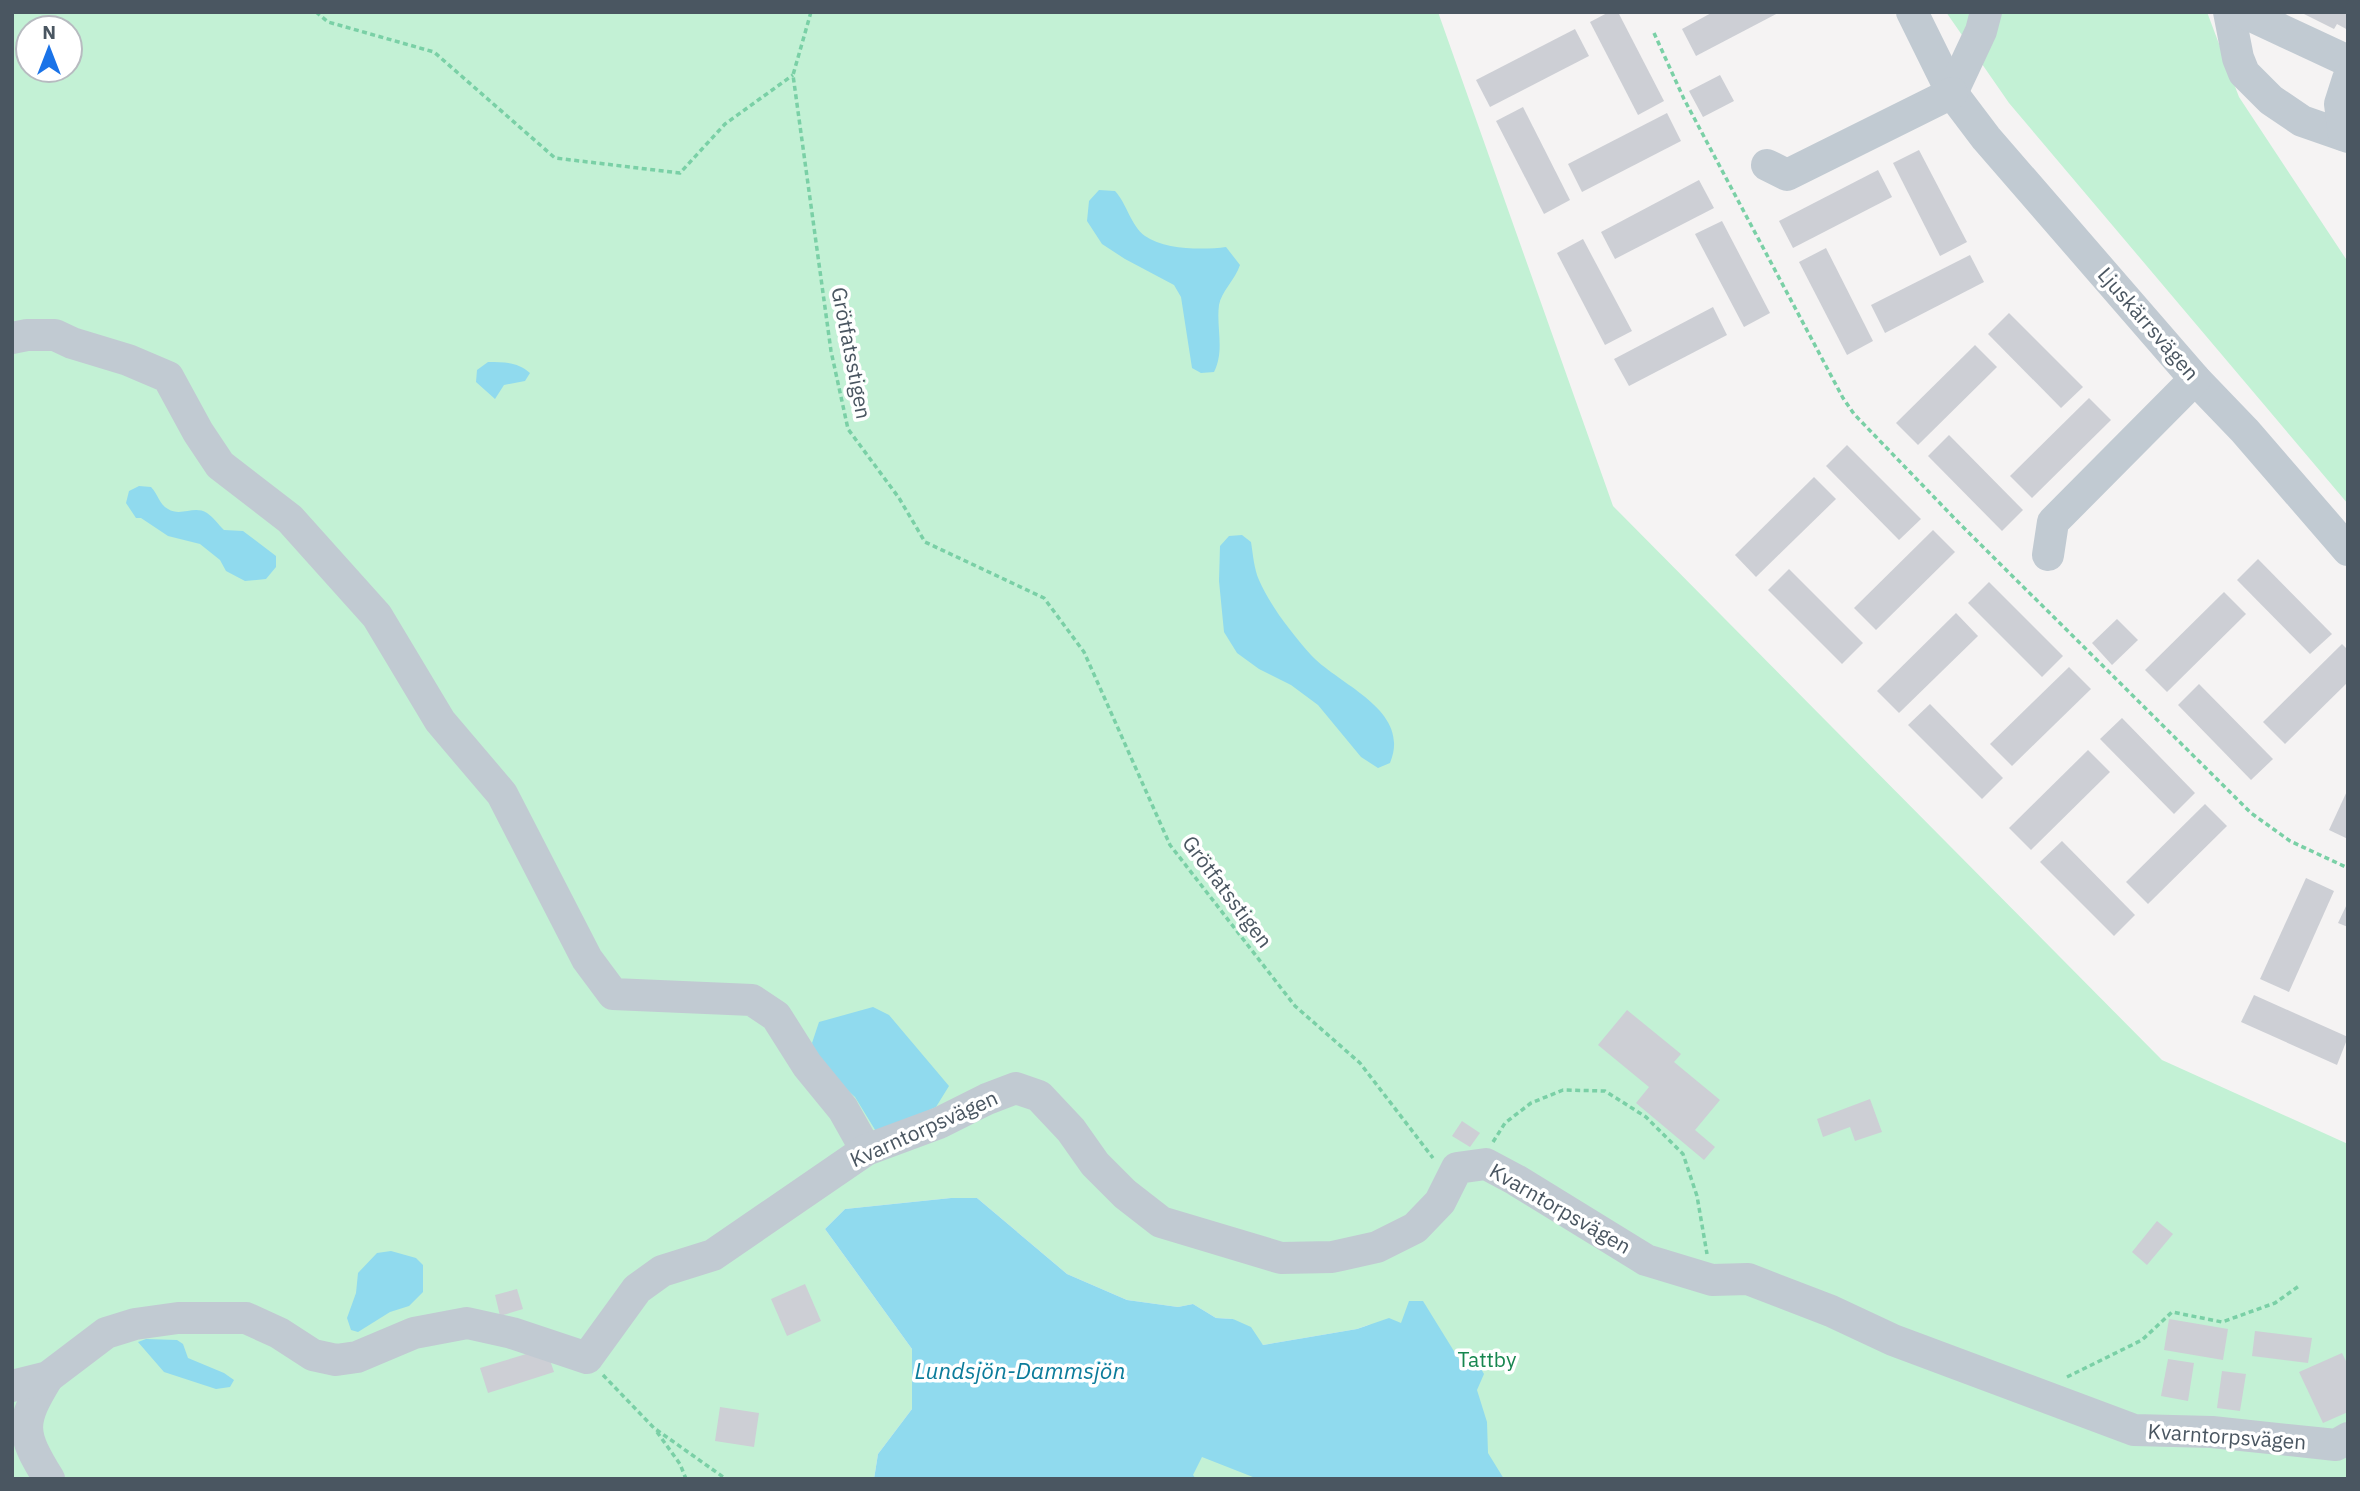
<svg xmlns="http://www.w3.org/2000/svg" width="2360" height="1491" viewBox="0 0 2360 1491" font-family="'IBM Plex Sans',sans-serif">
<style>
.green{fill:#c3f1d5;fill-rule:evenodd}
.water{fill:#90daee}
.building{fill:#cdcfd5}
.lines{fill:none;stroke-linecap:round;stroke-linejoin:round}
.path{stroke:#7ad0a6;stroke-width:3.5;stroke-dasharray:5 3.5;stroke-linecap:butt}
.minor{stroke:#c1cad2;stroke-width:32}
.labels{text-anchor:middle;stroke-width:7;stroke-linejoin:round;paint-order:stroke}
.street-label{font-size:21px;fill:#4a5661;stroke:#fff}
.park-label{font-size:21px;fill:#17864f;stroke:#fff}
.water-label{font-size:23px;font-style:italic;fill:#0c7c9b;stroke:#fff}
</style>
<rect width="100%" height="100%" fill="#f5f3f3"/>
<g class="green">
<path d="M 12,12 L 1438,12 L 1613,506 L 2162,1060 L 2348,1144 L 2348,1479 L 1046,1479 L 1371,1324 L 1357,1329 L 1263,1345 L 1233,1319 L 1216,1318 L 1193,1304 L 1178,1307 L 1127,1300 L 1067,1274 L 977,1198 L 951,1198 L 845,1209 L 825,1229 L 912,1349 L 912,1409 L 878,1454 L 874,1479 L 12,1479 ZM 28,28 L 70,28 L 70,70 L 28,70 Z"/>
<path d="M 1946,12 L 2207,12 L 2239,97 L 2348,262 L 2348,504 L 2009,103 Z"/>
</g>
<g class="water">
<path d="M 1099,190 L 1115,191 C 1127,204 1131,226 1145,236 C 1165,250 1204,250 1226,247 L 1240,265 C 1235,280 1221,292 1219,305 C 1216,328 1225,350 1214,372 L 1201,373 L 1192,368 L 1181,297 L 1174,285 L 1125,259 L 1102,244 L 1087,221 L 1089,201 Z"/>
<path d="M 488,362 C 504,362 518,362 530,373 L 525,381 L 504,385 L 495,399 L 476,382 L 477,370 Z"/>
<path d="M 139,486 L 151,487 C 158,494 159,504 168,509 C 181,517 194,505 207,513 C 213,517 218,524 224,530 L 243,531 L 276,556 L 276,567 L 266,579 L 245,581 L 226,571 L 220,560 L 200,544 L 168,536 L 141,518 L 136,518 L 126,503 L 129,491 Z"/>
<path d="M 1242,535 L 1251,542 C 1253,554 1254,569 1259,580 C 1271,607 1291,632 1311,655 C 1340,686 1412,710 1390,763 L 1378,768 L 1361,757 L 1318,705 L 1291,685 L 1259,669 L 1237,653 L 1224,632 L 1219,581 L 1220,546 L 1229,536 Z"/>
<path d="M 873,1007 L 889,1015 L 949,1086 L 936,1107 L 877,1133 L 855,1097 L 820,1065 L 812,1043 L 819,1022 Z"/>
<path d="M 951,1198 L 977,1198 L 1067,1274 L 1127,1300 L 1178,1307 L 1193,1304 L 1216,1318 L 1233,1319 L 1251,1327 L 1263,1345 L 1357,1329 L 1389,1318 L 1401,1323 L 1409,1301 L 1423,1301 L 1465,1369 L 1480,1367 L 1484,1374 L 1477,1390 L 1487,1422 L 1488,1453 L 1504,1479 L 1258,1479 L 1202,1457 L 1193,1475 L 1196,1479 L 874,1479 L 878,1454 L 912,1409 L 912,1349 L 825,1229 L 845,1209 Z"/>
<path d="M 391,1251 L 416,1258 L 423,1265 L 423,1292 L 409,1306 L 390,1312 L 358,1332 L 351,1330 L 347,1318 L 356,1293 L 358,1273 L 377,1253 Z"/>
<path d="M 146,1339 L 177,1340 L 183,1344 L 188,1358 L 224,1373 L 234,1380 L 230,1387 L 216,1389 L 164,1372 L 138,1342 Z"/>
</g>
<g class="building">
<path d="M 1609,12 L 1618,12 L 1664,101 L 1638,115 L 1590,22 Z"/>
<path d="M 1713,12 L 1780,12 L 1696,56 L 1682,29 Z"/>
<path d="M 2300,12 L 2348,12 L 2348,30 L 2337,24 L 2334,29 Z"/>
<path d="M 1575,29 L 1589,56 L 1490,107 L 1476,80 Z"/>
<path d="M 1720,75 L 1734,101 L 1703,117 L 1689,91 Z"/>
<path d="M 1523,107 L 1570,200 L 1544,214 L 1496,121 Z"/>
<path d="M 1667,113 L 1681,141 L 1582,192 L 1568,164 Z"/>
<path d="M 1919,150 L 1967,242 L 1940,256 L 1893,163 Z"/>
<path d="M 1878,170 L 1892,197 L 1793,248 L 1779,221 Z"/>
<path d="M 1699,180 L 1714,208 L 1615,259 L 1601,232 Z"/>
<path d="M 1722,221 L 1770,313 L 1744,327 L 1695,234 Z"/>
<path d="M 1583,239 L 1632,331 L 1605,345 L 1557,253 Z"/>
<path d="M 1826,248 L 1873,341 L 1847,355 L 1799,262 Z"/>
<path d="M 1970,255 L 1984,282 L 1885,333 L 1871,305 Z"/>
<path d="M 1713,307 L 1727,335 L 1629,386 L 1614,359 Z"/>
<path d="M 2009,313 L 2083,387 L 2061,408 L 1988,334 Z"/>
<path d="M 1975,345 L 1997,367 L 1918,445 L 1896,423 Z"/>
<path d="M 2089,398 L 2111,420 L 2032,498 L 2010,476 Z"/>
<path d="M 1949,435 L 2023,510 L 2002,531 L 1928,456 Z"/>
<path d="M 1847,445 L 1921,519 L 1899,540 L 1826,466 Z"/>
<path d="M 1814,477 L 1836,499 L 1756,577 L 1735,555 Z"/>
<path d="M 1933,530 L 1955,552 L 1876,630 L 1854,608 Z"/>
<path d="M 2258,559 L 2332,634 L 2310,654 L 2237,580 Z"/>
<path d="M 1789,569 L 1863,643 L 1842,664 L 1768,590 Z"/>
<path d="M 1989,582 L 2063,656 L 2042,677 L 1968,603 Z"/>
<path d="M 2224,592 L 2246,614 L 2167,692 L 2145,670 Z"/>
<path d="M 1956,613 L 1978,636 L 1899,713 L 1877,691 Z"/>
<path d="M 2117,619 L 2138,640 L 2112,665 L 2092,643 Z"/>
<path d="M 2342,644 L 2348,650 L 2348,682 L 2285,744 L 2263,722 Z"/>
<path d="M 2069,667 L 2091,689 L 2012,766 L 1990,744 Z"/>
<path d="M 2199,684 L 2273,759 L 2251,780 L 2178,705 Z"/>
<path d="M 1930,704 L 2003,778 L 1982,799 L 1908,725 Z"/>
<path d="M 2122,718 L 2195,793 L 2174,814 L 2100,739 Z"/>
<path d="M 2088,750 L 2110,772 L 2031,850 L 2009,828 Z"/>
<path d="M 2348,789 L 2348,839 L 2329,830 Z"/>
<path d="M 2205,804 L 2227,826 L 2148,904 L 2126,882 Z"/>
<path d="M 2062,841 L 2135,915 L 2114,936 L 2040,862 Z"/>
<path d="M 2306,878 L 2334,891 L 2289,992 L 2260,979 Z"/>
<path d="M 2348,902 L 2348,927 L 2338,923 Z"/>
<path d="M 2254,995 L 2348,1037 L 2337,1065 L 2241,1022 Z"/>
<path d="M 1627,1010 L 1681,1054 L 1674,1062 L 1720,1100 L 1695,1130 L 1715,1147 L 1704,1160 L 1636,1103 L 1649,1087 L 1598,1045 Z"/>
<path d="M 1870,1099 L 1882,1132 L 1855,1141 L 1850,1127 L 1823,1137 L 1817,1119 Z"/>
<path d="M 1462,1121 L 1480,1133 L 1470,1147 L 1452,1136 Z"/>
<path d="M 2157,1221 L 2173,1234 L 2147,1265 L 2132,1252 Z"/>
<path d="M 805,1284 L 821,1321 L 787,1336 L 771,1299 Z"/>
<path d="M 517,1289 L 523,1309 L 500,1316 L 495,1295 Z"/>
<path d="M 2169,1319 L 2228,1329 L 2223,1360 L 2164,1350 Z"/>
<path d="M 2255,1331 L 2312,1338 L 2308,1363 L 2252,1356 Z"/>
<path d="M 546,1348 L 554,1372 L 488,1393 L 480,1368 Z"/>
<path d="M 2342,1353 L 2348,1365 L 2348,1412 L 2323,1423 L 2299,1372 Z"/>
<path d="M 2168,1359 L 2194,1363 L 2188,1401 L 2161,1396 Z"/>
<path d="M 2222,1371 L 2246,1374 L 2240,1411 L 2217,1408 Z"/>
<path d="M 720,1407 L 759,1413 L 754,1447 L 715,1441 Z"/>
</g>
<g class="lines">
<g class="path">
<path d="M 316,12 L 328,22 L 434,52 L 555,158 L 680,173 L 725,124 L 793,75"/>
<path d="M 811,12 L 793,75 L 831,351 L 848,429 L 899,498 L 925,542 L 1044,598 L 1084,652 L 1170,845 L 1295,1006 L 1360,1063 L 1433,1158"/>
<path d="M 1654,33 L 1684,99 L 1843,398 L 1854,414 L 1958,522 L 2251,813 L 2290,841 L 2348,868"/>
<path d="M 1493,1142 L 1505,1123 L 1531,1103 L 1563,1090 L 1605,1091 L 1646,1117 L 1683,1154 L 1697,1196 L 1707,1254"/>
<path d="M 603,1375 L 654,1428 L 726,1479"/>
<path d="M 2067,1377 L 2142,1340 L 2172,1312 L 2222,1322 L 2275,1303 L 2299,1286"/>
<path d="M 657,1432 L 680,1464 L 686,1479"/>
</g>
<g class="minor">
<path d="M 1912,12 L 1952,93 L 1986,138 L 2195,379 L 2245,431 L 2348,550"/>
<path d="M 2229,12 L 2238,58 L 2244,73 L 2271,100 L 2302,121 L 2348,137"/>
<path d="M 2243,12 L 2348,61"/>
<path d="M 1952,93 L 1981,31 L 1986,12"/>
<path d="M 2344,135 L 2340,104 L 2348,79"/>
<path d="M 1767,165 L 1787,175 L 1952,93"/>
<path d="M 12,338 L 27,335 L 55,335 L 72,343 L 128,360 L 168,377 L 198,432 L 220,465 L 290,519 L 377,616 L 440,721 L 502,794 L 587,959 L 613,994 L 752,1000 L 776,1016 L 807,1065 L 843,1109 L 866,1150"/>
<path d="M 2048,555 L 2053,522 L 2195,379"/>
<path d="M 48,1377 C 20,1423 20,1432 49,1479"/>
<path d="M 12,1386 L 48,1377 L 106,1333 L 135,1324 L 178,1318 L 246,1318 L 279,1333 L 313,1355 L 336,1360 L 357,1357 L 414,1333 L 467,1323 L 512,1333 L 587,1358 L 637,1289 L 662,1271 L 713,1255 L 866,1150 L 939,1123 L 987,1099 L 1016,1088 L 1039,1096 L 1071,1130 L 1095,1164 L 1125,1194 L 1161,1222 L 1281,1258 L 1332,1257 L 1377,1247 L 1415,1228 L 1440,1202 L 1457,1168 L 1486,1164 L 1516,1180 L 1646,1260 L 1712,1280 L 1748,1279 L 1831,1311 L 1893,1340 L 2134,1430 L 2212,1432 L 2336,1445 L 2348,1438"/>
</g>
</g>
<g class="labels">
<g class="street-label">
<text transform="translate(2148 324) rotate(49)" y="7">Ljuskärrsvägen</text>
<text transform="translate(851 353) rotate(79)" y="7">Grötfatsstigen</text>
<text transform="translate(1227 892) rotate(53)" y="7">Grötfatsstigen</text>
<text transform="translate(924 1129) rotate(-24)" y="7">Kvarntorpsvägen</text>
<text transform="translate(1560 1209) rotate(30)" y="7">Kvarntorpsvägen</text>
<text transform="translate(2227 1437) rotate(4)" y="7">Kvarntorpsvägen</text>
</g>
<g class="park-label">
<text x="1487" y="1367">Tattby</text>
</g>
<g class="water-label">
<text x="1020" y="1379">Lundsjön-Dammsjön</text>
</g>
</g>
<rect width="2360" height="1491" fill="none" stroke="#4a5661" stroke-width="28"/>
<g transform="translate(49 49)"><circle r="33" fill="#ffffff" stroke="#b7bbc0" stroke-width="2"/>
<path d="M0-5L12 26L0 18L-12 26Z" fill="#1a73e8"/>
<text y="-10" font-size="19" font-weight="bold" text-anchor="middle" fill="#4a5661">N</text>
</g>
</svg>
